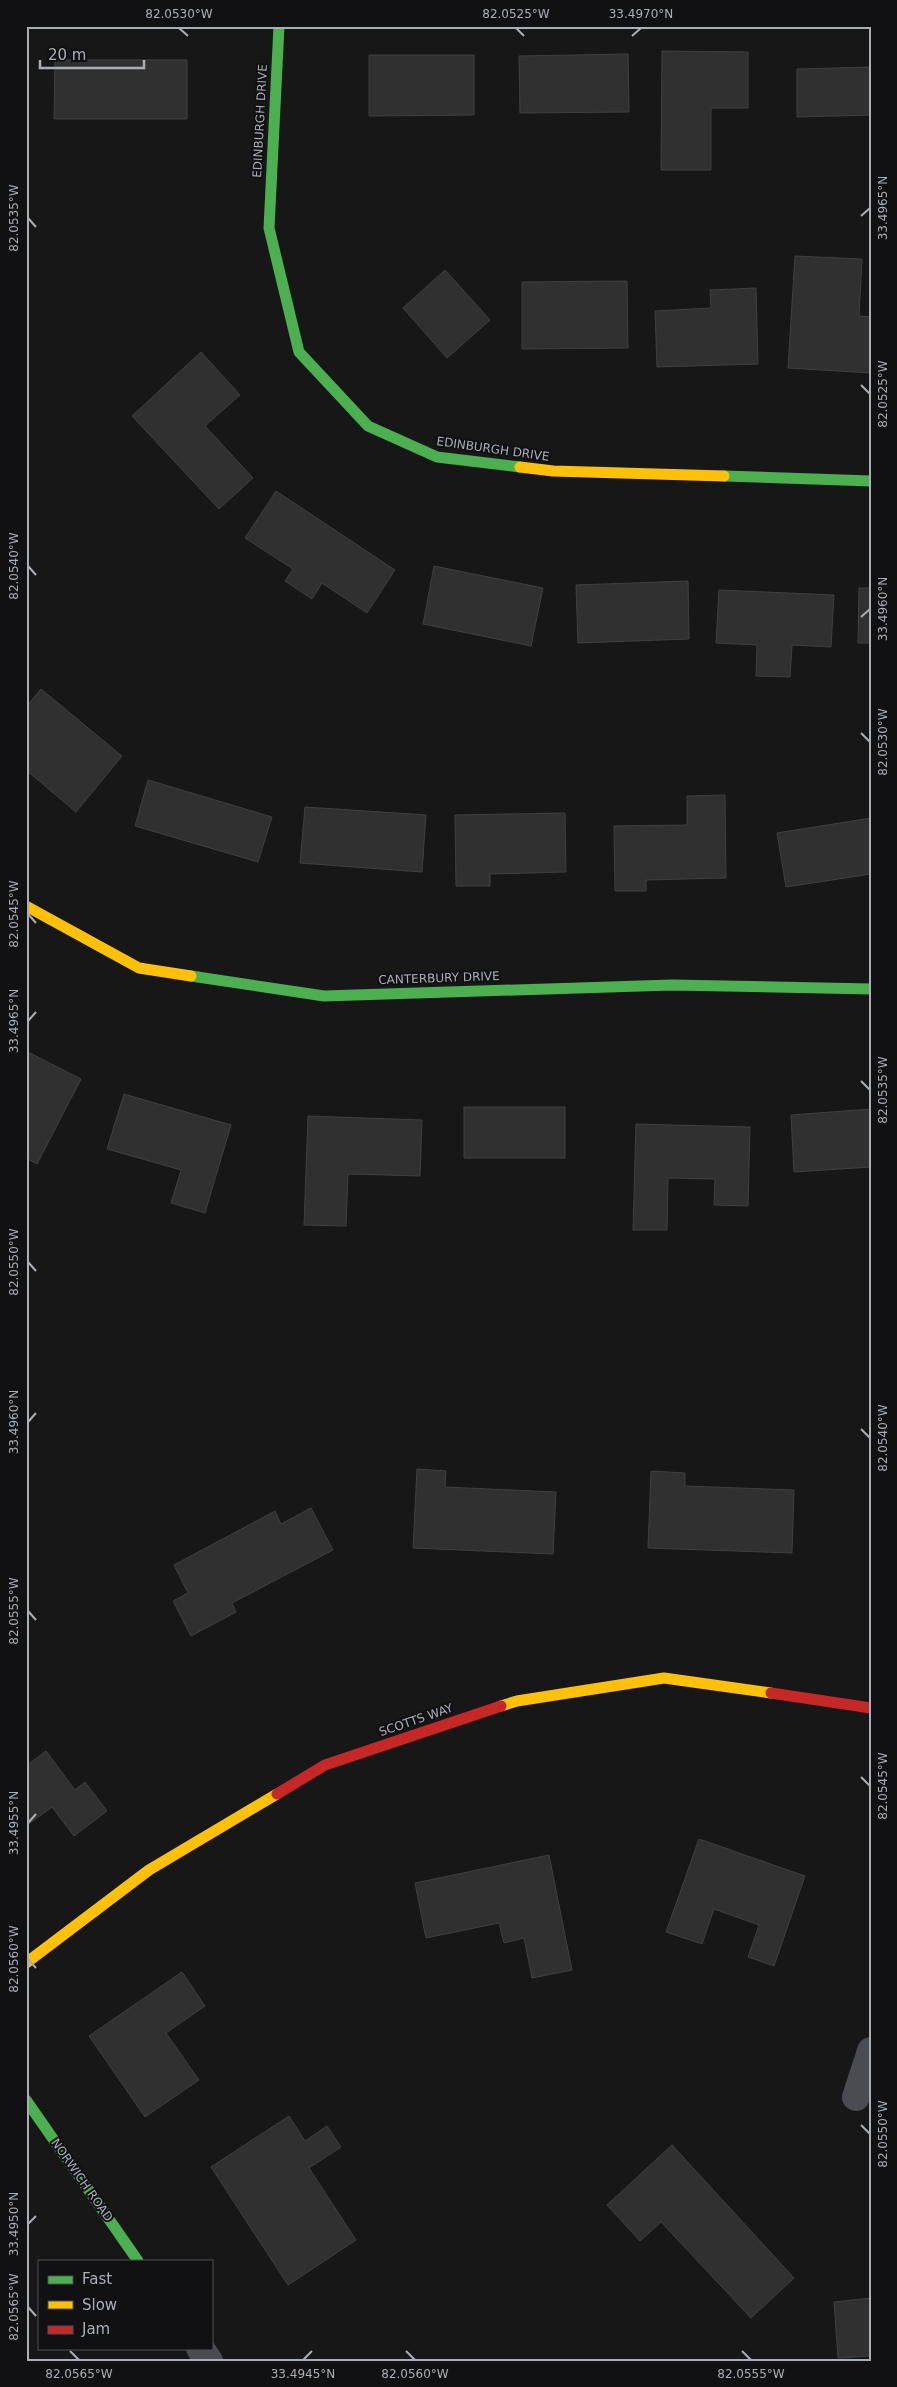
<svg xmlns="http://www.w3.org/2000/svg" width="897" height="2387" viewBox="0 0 897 2387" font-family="'DejaVu Sans',sans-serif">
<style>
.building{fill:#303031;stroke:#3f4043}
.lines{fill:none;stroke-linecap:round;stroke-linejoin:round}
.street{stroke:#4b4c4f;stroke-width:28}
.fast{stroke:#4caf50;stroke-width:11}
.slow{stroke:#ffc107;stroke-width:11}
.jam{stroke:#c62828;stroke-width:11}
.ticks{fill:none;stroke:#a9aeb7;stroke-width:2}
.labels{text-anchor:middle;stroke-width:4;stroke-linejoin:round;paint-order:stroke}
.street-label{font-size:12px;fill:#a9aeb7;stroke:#111113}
.neatline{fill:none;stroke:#a9aeb7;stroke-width:2}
.ticks-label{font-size:12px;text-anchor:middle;fill:#a9aeb7}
</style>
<rect width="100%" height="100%" fill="#171717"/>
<g class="building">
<path d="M 662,51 L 748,52 L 748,108 L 711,108 L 711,170 L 661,170 Z"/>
<path d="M 628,54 L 629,112 L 520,113 L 519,56 Z"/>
<path d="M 369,55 L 474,55 L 474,115 L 369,116 Z"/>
<path d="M 55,60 L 187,60 L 187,119 L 54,119 Z"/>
<path d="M 871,67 L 871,115 L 797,117 L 797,69 Z"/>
<path d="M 795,256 L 862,259 L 859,316 L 871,317 L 871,373 L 788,368 Z"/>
<path d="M 445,270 L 490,320 L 447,358 L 403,308 Z"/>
<path d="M 627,281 L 628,348 L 522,349 L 522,282 Z"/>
<path d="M 756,288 L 758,364 L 657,367 L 655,311 L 711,308 L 710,290 Z"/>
<path d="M 201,352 L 240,395 L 205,426 L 253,478 L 219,509 L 132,416 Z"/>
<path d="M 276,491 L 395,570 L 367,613 L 322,583 L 312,599 L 285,581 L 293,569 L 245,538 Z"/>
<path d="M 434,566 L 543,588 L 531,646 L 423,624 Z"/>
<path d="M 688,581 L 689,639 L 578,643 L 576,585 Z"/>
<path d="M 859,588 L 871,588 L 871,643 L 858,643 Z"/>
<path d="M 719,590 L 834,595 L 831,647 L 792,645 L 790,677 L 756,676 L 757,645 L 716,643 Z"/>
<path d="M 41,689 L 122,756 L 76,812 L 26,770 L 26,707 Z"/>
<path d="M 148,780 L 272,817 L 258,862 L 135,826 Z"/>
<path d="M 725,795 L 726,878 L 646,880 L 646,891 L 615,891 L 614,826 L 687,825 L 687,796 Z"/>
<path d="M 305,807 L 426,815 L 422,872 L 300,863 Z"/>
<path d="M 565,813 L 566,872 L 490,874 L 490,886 L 456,886 L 455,815 Z"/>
<path d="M 871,818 L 871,874 L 786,887 L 777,833 Z"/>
<path d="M 26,1051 L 81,1079 L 37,1164 L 26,1158 Z"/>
<path d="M 124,1094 L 231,1125 L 205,1213 L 171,1203 L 181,1170 L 107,1149 Z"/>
<rect x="464" y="1107" width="101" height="51"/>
<path d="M 871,1109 L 871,1167 L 794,1172 L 791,1115 Z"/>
<path d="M 308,1116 L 422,1120 L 420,1176 L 348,1174 L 346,1226 L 304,1225 Z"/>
<path d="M 636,1124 L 750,1127 L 748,1206 L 714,1205 L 715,1179 L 668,1178 L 667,1230 L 633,1230 Z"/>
<path d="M 417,1469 L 446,1471 L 445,1487 L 556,1492 L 553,1554 L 413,1548 Z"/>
<path d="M 651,1471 L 685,1473 L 685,1486 L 794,1490 L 792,1553 L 648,1548 Z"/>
<path d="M 311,1508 L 333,1550 L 232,1603 L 236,1612 L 191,1636 L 173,1601 L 188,1593 L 174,1565 L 275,1511 L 281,1524 Z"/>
<path d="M 46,1751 L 75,1790 L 85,1782 L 107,1811 L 74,1836 L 52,1807 L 26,1826 L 26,1766 Z"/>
<path d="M 699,1839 L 805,1876 L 774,1966 L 748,1957 L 759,1925 L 714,1909 L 702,1944 L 666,1932 Z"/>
<path d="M 549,1855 L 572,1970 L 532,1978 L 524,1938 L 504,1943 L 499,1923 L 426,1938 L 415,1883 Z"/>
<path d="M 182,1972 L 205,2006 L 166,2033 L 199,2080 L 145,2117 L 89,2036 Z"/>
<path d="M 289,2116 L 305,2141 L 327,2126 L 341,2147 L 309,2168 L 356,2240 L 288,2285 L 211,2167 Z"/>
<path d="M 672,2145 L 794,2278 L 751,2318 L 661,2222 L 640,2241 L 607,2205 Z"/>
<path d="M 871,2298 L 871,2356 L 838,2358 L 834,2302 Z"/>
</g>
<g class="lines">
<g class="street">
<path d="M 856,2097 L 871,2051"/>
<path d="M 200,2348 L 209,2361"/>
</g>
<g class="fast">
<path d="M 279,26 L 269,228 L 299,352 L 368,426 L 437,457 L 520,467"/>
<path d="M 724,476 L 871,481"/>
<path d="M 191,976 L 324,996 L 672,985 L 871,989"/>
<path d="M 26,2100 L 138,2261"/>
</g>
<g class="slow">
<path d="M 520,467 L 553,471 L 724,476"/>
<path d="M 26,906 L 139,968 L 191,976"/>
<path d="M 501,1706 L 517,1701 L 664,1678 L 771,1693"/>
<path d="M 26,1963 L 149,1870 L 277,1794"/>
</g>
<g class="jam">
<path d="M 771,1693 L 871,1708"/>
<path d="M 277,1794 L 325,1765 L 501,1706"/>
</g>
</g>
<path class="ticks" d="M 179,28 L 188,36M 516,28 L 524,36M 632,36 L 641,28M 861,216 L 870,208M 28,218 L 36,227M 861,385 L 870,394M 28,566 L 36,575M 861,617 L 870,609M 861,733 L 870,742M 28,914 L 36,923M 28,1021 L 36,1012M 861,1081 L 870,1090M 28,1262 L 36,1271M 28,1422 L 36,1413M 861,1429 L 870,1438M 28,1611 L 36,1620M 861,1777 L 870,1786M 28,1823 L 36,1814M 28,1959 L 36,1968M 861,2125 L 870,2134M 28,2224 L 36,2216M 28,2307 L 36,2316M 70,2351 L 79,2360M 406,2351 L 415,2360M 742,2351 L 751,2360M 303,2360 L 312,2351"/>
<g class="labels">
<g class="street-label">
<text transform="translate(260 121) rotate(-87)" y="4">EDINBURGH DRIVE</text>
<text transform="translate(493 449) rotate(8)" y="4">EDINBURGH DRIVE</text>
<text transform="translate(439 978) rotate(-2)" y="4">CANTERBURY DRIVE</text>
<text transform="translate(416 1720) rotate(-19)" y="4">SCOTTS WAY</text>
<text transform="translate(82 2180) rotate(55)" y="4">NORWICH ROAD</text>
</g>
</g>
<rect width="897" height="2387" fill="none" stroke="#111113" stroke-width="55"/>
<rect x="38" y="2260" width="175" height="90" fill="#111113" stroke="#4e5055"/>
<rect x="48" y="2276" width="25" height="8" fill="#4caf50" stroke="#4e5055"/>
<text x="82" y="2284" font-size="15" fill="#a9aeb7">Fast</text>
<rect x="48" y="2301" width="25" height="8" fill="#ffc107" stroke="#4e5055"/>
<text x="82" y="2310" font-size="15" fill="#a9aeb7">Slow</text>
<rect x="48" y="2326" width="25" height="8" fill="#c62828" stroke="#4e5055"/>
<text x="82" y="2334" font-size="15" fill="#a9aeb7">Jam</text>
<path d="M40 60v8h104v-8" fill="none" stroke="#a9aeb7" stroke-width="2.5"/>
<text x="48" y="60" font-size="15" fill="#a9aeb7" stroke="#111113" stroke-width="4" paint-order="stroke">20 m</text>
<rect x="28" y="28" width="842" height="2332" class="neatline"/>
<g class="ticks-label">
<text x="179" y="18">82.0530°W</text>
<text x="516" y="18">82.0525°W</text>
<text x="641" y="18">33.4970°N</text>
<text transform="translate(883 208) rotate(-90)" y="4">33.4965°N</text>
<text transform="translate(14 218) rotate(-90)" y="4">82.0535°W</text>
<text transform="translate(883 394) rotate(-90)" y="4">82.0525°W</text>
<text transform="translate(14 566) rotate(-90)" y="4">82.0540°W</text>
<text transform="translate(883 609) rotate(-90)" y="4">33.4960°N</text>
<text transform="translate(883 742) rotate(-90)" y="4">82.0530°W</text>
<text transform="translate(14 914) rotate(-90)" y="4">82.0545°W</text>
<text transform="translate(14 1021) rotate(-90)" y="4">33.4965°N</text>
<text transform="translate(883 1090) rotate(-90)" y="4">82.0535°W</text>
<text transform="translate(14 1262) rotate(-90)" y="4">82.0550°W</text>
<text transform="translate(14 1422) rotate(-90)" y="4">33.4960°N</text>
<text transform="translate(883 1438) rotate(-90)" y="4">82.0540°W</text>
<text transform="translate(14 1611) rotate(-90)" y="4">82.0555°W</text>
<text transform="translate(883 1786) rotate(-90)" y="4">82.0545°W</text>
<text transform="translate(14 1823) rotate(-90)" y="4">33.4955°N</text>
<text transform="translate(14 1959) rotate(-90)" y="4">82.0560°W</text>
<text transform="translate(883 2134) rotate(-90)" y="4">82.0550°W</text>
<text transform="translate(14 2224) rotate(-90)" y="4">33.4950°N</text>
<text transform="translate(14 2307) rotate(-90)" y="4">82.0565°W</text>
<text x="79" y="2378">82.0565°W</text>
<text x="303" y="2378">33.4945°N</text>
<text x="415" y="2378">82.0560°W</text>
<text x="751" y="2378">82.0555°W</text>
</g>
</svg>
